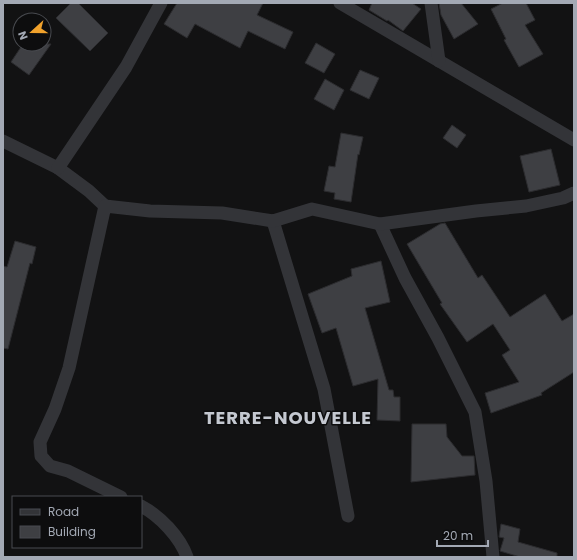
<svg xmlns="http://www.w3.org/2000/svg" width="577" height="560" viewBox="0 0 577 560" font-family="Poppins,sans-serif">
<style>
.building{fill:#3e3f43;stroke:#2c2c2f}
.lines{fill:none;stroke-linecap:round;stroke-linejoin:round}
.minor{stroke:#333438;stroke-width:13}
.labels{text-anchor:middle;stroke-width:3;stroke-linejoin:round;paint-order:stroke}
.district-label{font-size:18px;font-weight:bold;letter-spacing:1px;fill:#c4c8d0;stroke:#0d0d0e}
</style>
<rect width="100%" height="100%" fill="#121213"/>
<g class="building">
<path d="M 71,3 L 78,3 L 108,33 L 90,51 L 56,18 Z"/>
<path d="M 177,3 L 263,3 L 257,15 L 293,32 L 285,49 L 248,31 L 240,48 L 195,24 L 187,38 L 164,24 Z"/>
<path d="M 372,3 L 412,3 L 421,9 L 403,31 L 388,20 L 387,21 L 369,10 Z"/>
<path d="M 439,3 L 461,3 L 478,24 L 454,39 L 441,15 Z"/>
<path d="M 503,3 L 526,3 L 535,20 L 525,25 L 543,54 L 519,67 L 504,40 L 506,39 L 491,9 Z"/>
<path d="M 316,43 L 335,54 L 324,73 L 305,63 Z"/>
<path d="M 23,44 L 51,44 L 29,75 L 11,62 Z"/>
<path d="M 360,70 L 379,78 L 369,99 L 350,90 Z"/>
<path d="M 325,79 L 344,90 L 334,110 L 314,99 Z"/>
<path d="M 452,125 L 466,135 L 457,148 L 443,138 Z"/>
<path d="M 341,133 L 363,137 L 359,155 L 358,154 L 351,202 L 334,199 L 335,193 L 324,191 L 329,166 L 335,167 Z"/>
<path d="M 551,149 L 560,185 L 529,192 L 520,156 Z"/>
<path d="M 445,223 L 478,278 L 482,275 L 510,317 L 545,294 L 562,321 L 574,314 L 574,372 L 541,393 L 542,395 L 491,413 L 485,393 L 519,382 L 502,355 L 510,350 L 493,324 L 467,342 L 440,304 L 442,303 L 407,244 L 440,224 Z"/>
<path d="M 15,241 L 36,247 L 32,264 L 30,263 L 8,349 L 3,348 L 3,266 L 7,267 Z"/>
<path d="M 381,261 L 390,302 L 365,308 L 389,390 L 393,390 L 394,397 L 400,397 L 400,421 L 377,420 L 378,379 L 353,386 L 336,328 L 322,333 L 308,294 L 352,276 L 351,269 Z"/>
<path d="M 412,424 L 446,424 L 447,437 L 462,456 L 474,456 L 475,475 L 411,482 Z"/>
<path d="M 501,524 L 520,529 L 518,542 L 557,553 L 557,557 L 520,557 L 500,551 L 504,538 L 499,537 Z"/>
</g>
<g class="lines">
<g class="minor">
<path d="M 340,3 L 574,140"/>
<path d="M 431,3 L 439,61"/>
<path d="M 3,141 L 58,168 L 89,191 L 105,206"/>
<path d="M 58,168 L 126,67 L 161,3"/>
<path d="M 273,221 L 324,389 L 348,516"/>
<path d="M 380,224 L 405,278 L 438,338 L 475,412 L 486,481 L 493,557"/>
<path d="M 121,497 L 68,471 L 50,466 L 41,456 L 40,442 L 55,409 L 69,368 L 105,206 L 150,211 L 222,213 L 273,221 L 312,209 L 380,224 L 476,211 L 526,206 L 563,198 L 574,193"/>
<path d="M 141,506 C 160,516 180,537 187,557"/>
</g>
</g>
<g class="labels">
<g class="district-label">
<text x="288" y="424">TERRE-NOUVELLE</text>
</g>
</g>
<rect width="577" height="560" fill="none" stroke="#a3a9b4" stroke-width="8"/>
<rect x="12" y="496" width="130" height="52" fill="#0d0d0e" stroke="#494b50"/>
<rect x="20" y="509" width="20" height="6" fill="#333438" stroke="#494b50"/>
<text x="48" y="516" font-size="12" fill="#a3a9b4">Road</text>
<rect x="20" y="526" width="20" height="12" fill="#3e3f43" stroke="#494b50"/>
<text x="48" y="536" font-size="12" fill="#a3a9b4">Building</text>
<g transform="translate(32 32) rotate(249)"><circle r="19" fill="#0d0d0e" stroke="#494b50"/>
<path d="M0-3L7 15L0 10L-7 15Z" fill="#f1a22c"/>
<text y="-6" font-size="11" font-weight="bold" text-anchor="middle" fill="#a3a9b4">N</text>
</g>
<path d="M437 540v6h51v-6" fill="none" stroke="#a3a9b4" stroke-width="2"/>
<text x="443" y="540" font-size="12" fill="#a3a9b4" stroke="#0d0d0e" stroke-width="3" paint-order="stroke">20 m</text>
</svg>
